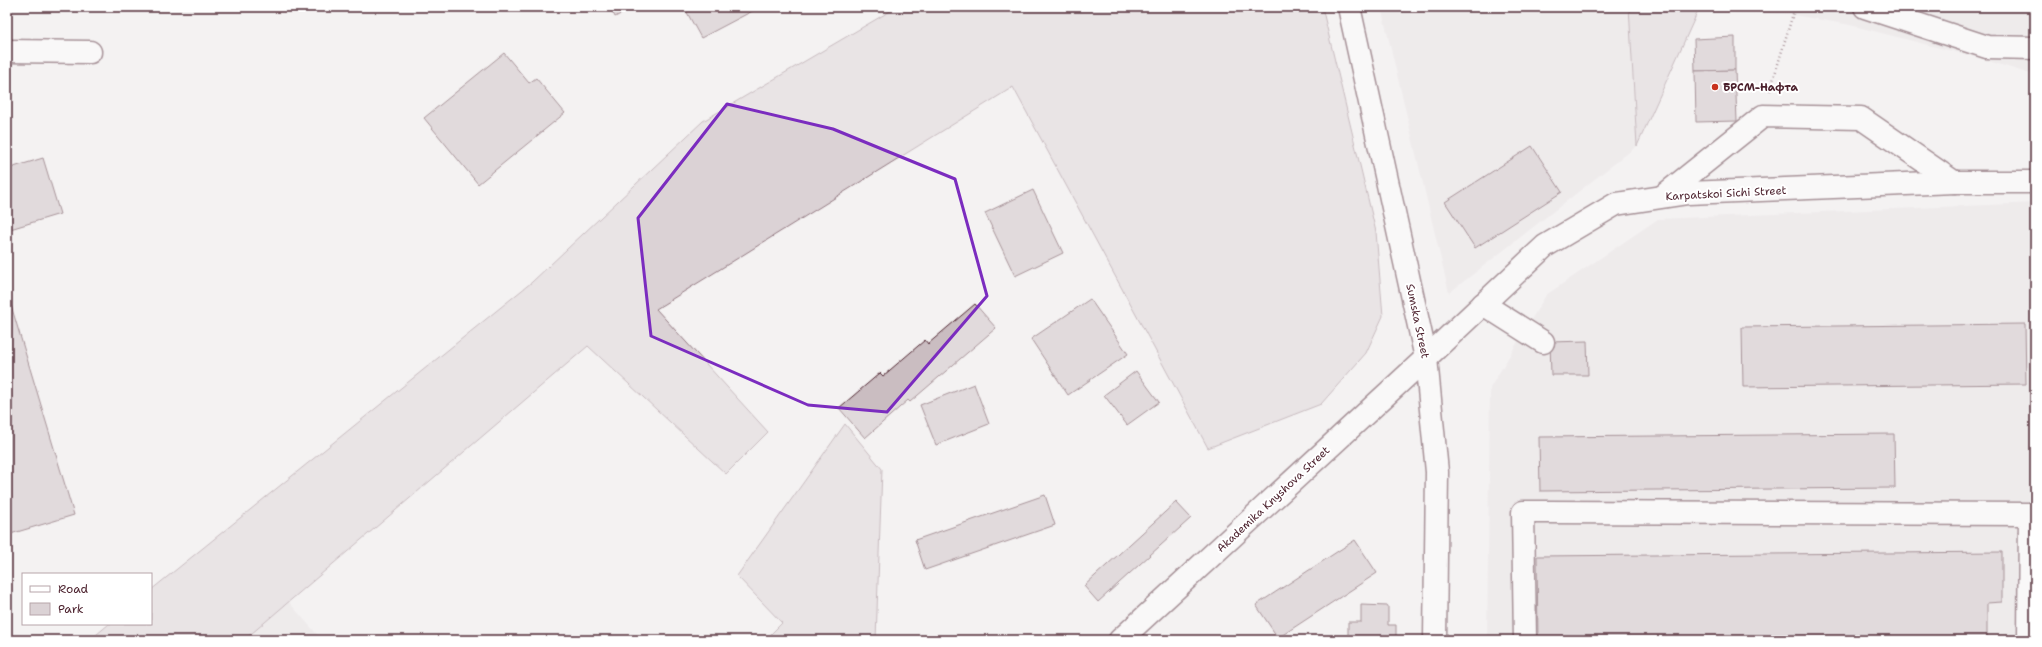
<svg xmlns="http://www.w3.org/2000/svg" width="2042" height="647" viewBox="0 0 2042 647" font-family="'Shantell Sans',sans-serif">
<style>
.built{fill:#e7e2e3}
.green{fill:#dbd2d5;stroke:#927880}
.building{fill:#cabdc1;stroke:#4a1f2b}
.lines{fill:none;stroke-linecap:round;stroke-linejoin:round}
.minor-casing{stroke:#4a1f2b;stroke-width:25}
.path{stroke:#4a1f2b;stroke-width:2.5;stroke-dasharray:1 3;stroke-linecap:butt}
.minor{stroke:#fff;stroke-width:22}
.marked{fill:none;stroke:#7b2cbf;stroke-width:3;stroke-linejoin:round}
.poi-dot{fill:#c8321e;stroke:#fff;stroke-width:1.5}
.labels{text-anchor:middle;stroke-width:4;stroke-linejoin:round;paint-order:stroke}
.poi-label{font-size:11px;font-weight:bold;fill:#4a1f2b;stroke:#fff;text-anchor:start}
.street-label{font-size:11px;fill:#4a1f2b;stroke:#fff}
</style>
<rect width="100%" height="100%" fill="#f4f2f2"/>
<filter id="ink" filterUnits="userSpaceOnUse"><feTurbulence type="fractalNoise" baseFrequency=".025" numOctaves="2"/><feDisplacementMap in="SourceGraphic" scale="8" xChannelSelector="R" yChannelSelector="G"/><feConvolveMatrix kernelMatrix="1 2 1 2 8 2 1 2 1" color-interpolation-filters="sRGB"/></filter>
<g filter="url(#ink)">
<g class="built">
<path d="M 1381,7 L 1629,7 L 1637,146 L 1449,293 Z"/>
<path d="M 1698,7 L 2035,7 L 2035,73 L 2027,73 L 1979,58 L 1850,25 L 1788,14 L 1698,11 Z"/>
<path d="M 2035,203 L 2035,640 L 1487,640 L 1490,388 L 1546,295 L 1658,219 Z"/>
<path d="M 288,601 L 322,640 L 244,640 Z"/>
</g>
<g class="green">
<path d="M 897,7 L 1322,7 L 1376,232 L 1383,316 L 1366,353 L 1321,404 L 1208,448 L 1013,87 L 656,309 L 768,432 L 726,474 L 588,346 L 244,640 L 90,640 L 109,624 L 151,624 L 151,590 L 532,282 L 703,121 Z"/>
<path d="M 1629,7 L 1698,7 L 1698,11 L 1637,146 Z"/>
<path d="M 845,424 L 882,469 L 876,640 L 765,640 L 782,623 L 737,576 Z"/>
</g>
<g class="building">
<path d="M 610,7 L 634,7 L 615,17 Z"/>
<path d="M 684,7 L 760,7 L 701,38 Z"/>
<path d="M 1735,37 L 1735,70 L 1695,71 L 1694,39 Z"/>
<path d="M 504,53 L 529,83 L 536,78 L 565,113 L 478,184 L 424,118 Z"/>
<path d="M 1735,70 L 1737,121 L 1696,122 L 1695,71 Z"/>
<path d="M 1532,146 L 1562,192 L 1475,248 L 1445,202 Z"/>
<path d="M 43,158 L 60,214 L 7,230 L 7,169 Z"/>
<path d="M 1033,190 L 1063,253 L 1015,276 L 985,213 Z"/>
<path d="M 7,292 L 74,515 L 7,535 Z"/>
<path d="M 1090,299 L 1128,354 L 1068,395 L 1031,339 Z"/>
<path d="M 975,304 L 996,328 L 910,402 L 908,400 L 865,438 L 839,408 L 880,373 L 883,376 L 925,340 L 928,344 Z"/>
<path d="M 2025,324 L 2026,384 L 1743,387 L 1742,327 Z"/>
<path d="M 1587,341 L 1588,375 L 1551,375 L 1550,342 Z"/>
<path d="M 1136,371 L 1159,402 L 1127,425 L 1104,395 Z"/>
<path d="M 974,384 L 989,424 L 936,445 L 920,405 Z"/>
<path d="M 1894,434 L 1895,488 L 1540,491 L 1539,437 Z"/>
<path d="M 1045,495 L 1055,525 L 925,570 L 915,540 Z"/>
<path d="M 1176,502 L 1191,518 L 1098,602 L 1084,586 Z"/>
<path d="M 1355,540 L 1377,573 L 1278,638 L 1256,605 Z"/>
<path d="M 2002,552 L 2002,602 L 1987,603 L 1987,640 L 1538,640 L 1537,556 Z"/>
<path d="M 1361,605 L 1388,606 L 1388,625 L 1396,625 L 1396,640 L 1348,640 L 1348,622 L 1361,622 Z"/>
</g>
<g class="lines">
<g class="minor-casing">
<g id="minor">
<path d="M 1349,7 L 1426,358 L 1437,472 L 1435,640"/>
<path d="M 1865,7 L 1987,47 L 2035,48"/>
<path d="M 7,51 L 90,52"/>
<path d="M 1663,196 L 1763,116 L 1861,118 L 1954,182"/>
<path d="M 1483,304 L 1543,342"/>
<path d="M 1120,640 L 1426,358 L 1545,246 L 1616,204 L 1688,193 L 1954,182 L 2035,182"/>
<path d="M 1525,640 L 1523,512 L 1547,512 L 2030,514 L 2029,640"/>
</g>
</g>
<path class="path" d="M 1770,91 L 1795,7"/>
<use href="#minor" class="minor"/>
</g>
</g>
<path d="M0 0H2042V647H0ZM 727,104 L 833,129 L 955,179 L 987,296 L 887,412 L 808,405 L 651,336 L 638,218 Z" fill="#f4f2f2" fill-opacity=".55" fill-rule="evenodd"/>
<path class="marked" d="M 727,104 L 833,129 L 955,179 L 987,296 L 887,412 L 808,405 L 651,336 L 638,218 Z"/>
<circle class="poi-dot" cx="1715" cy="87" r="4"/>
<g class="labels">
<g class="poi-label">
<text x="1723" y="91">БРСМ-Нафта</text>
</g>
<g class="street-label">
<text transform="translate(1726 193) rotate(-3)" y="4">Karpatskoi Sichi Street</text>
<text transform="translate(1418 321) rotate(78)" y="4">Sumska Street</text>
<text transform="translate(1273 499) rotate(-43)" y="4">Akademika Knyshova Street</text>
</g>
</g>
<rect width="2042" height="647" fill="none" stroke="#fff" stroke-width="24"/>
<rect x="12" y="12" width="2018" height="623" fill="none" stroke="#4a1f2b" stroke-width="1.5" filter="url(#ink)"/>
<rect x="22" y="573" width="130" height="52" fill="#ffffff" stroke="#b7a5aa"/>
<rect x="30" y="586" width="20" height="6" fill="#ffffff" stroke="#b7a5aa"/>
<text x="58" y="593" font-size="12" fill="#4a1f2b">Road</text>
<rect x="30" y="603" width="20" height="12" fill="#dbd2d5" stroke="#b7a5aa"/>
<text x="58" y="613" font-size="12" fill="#4a1f2b">Park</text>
</svg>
